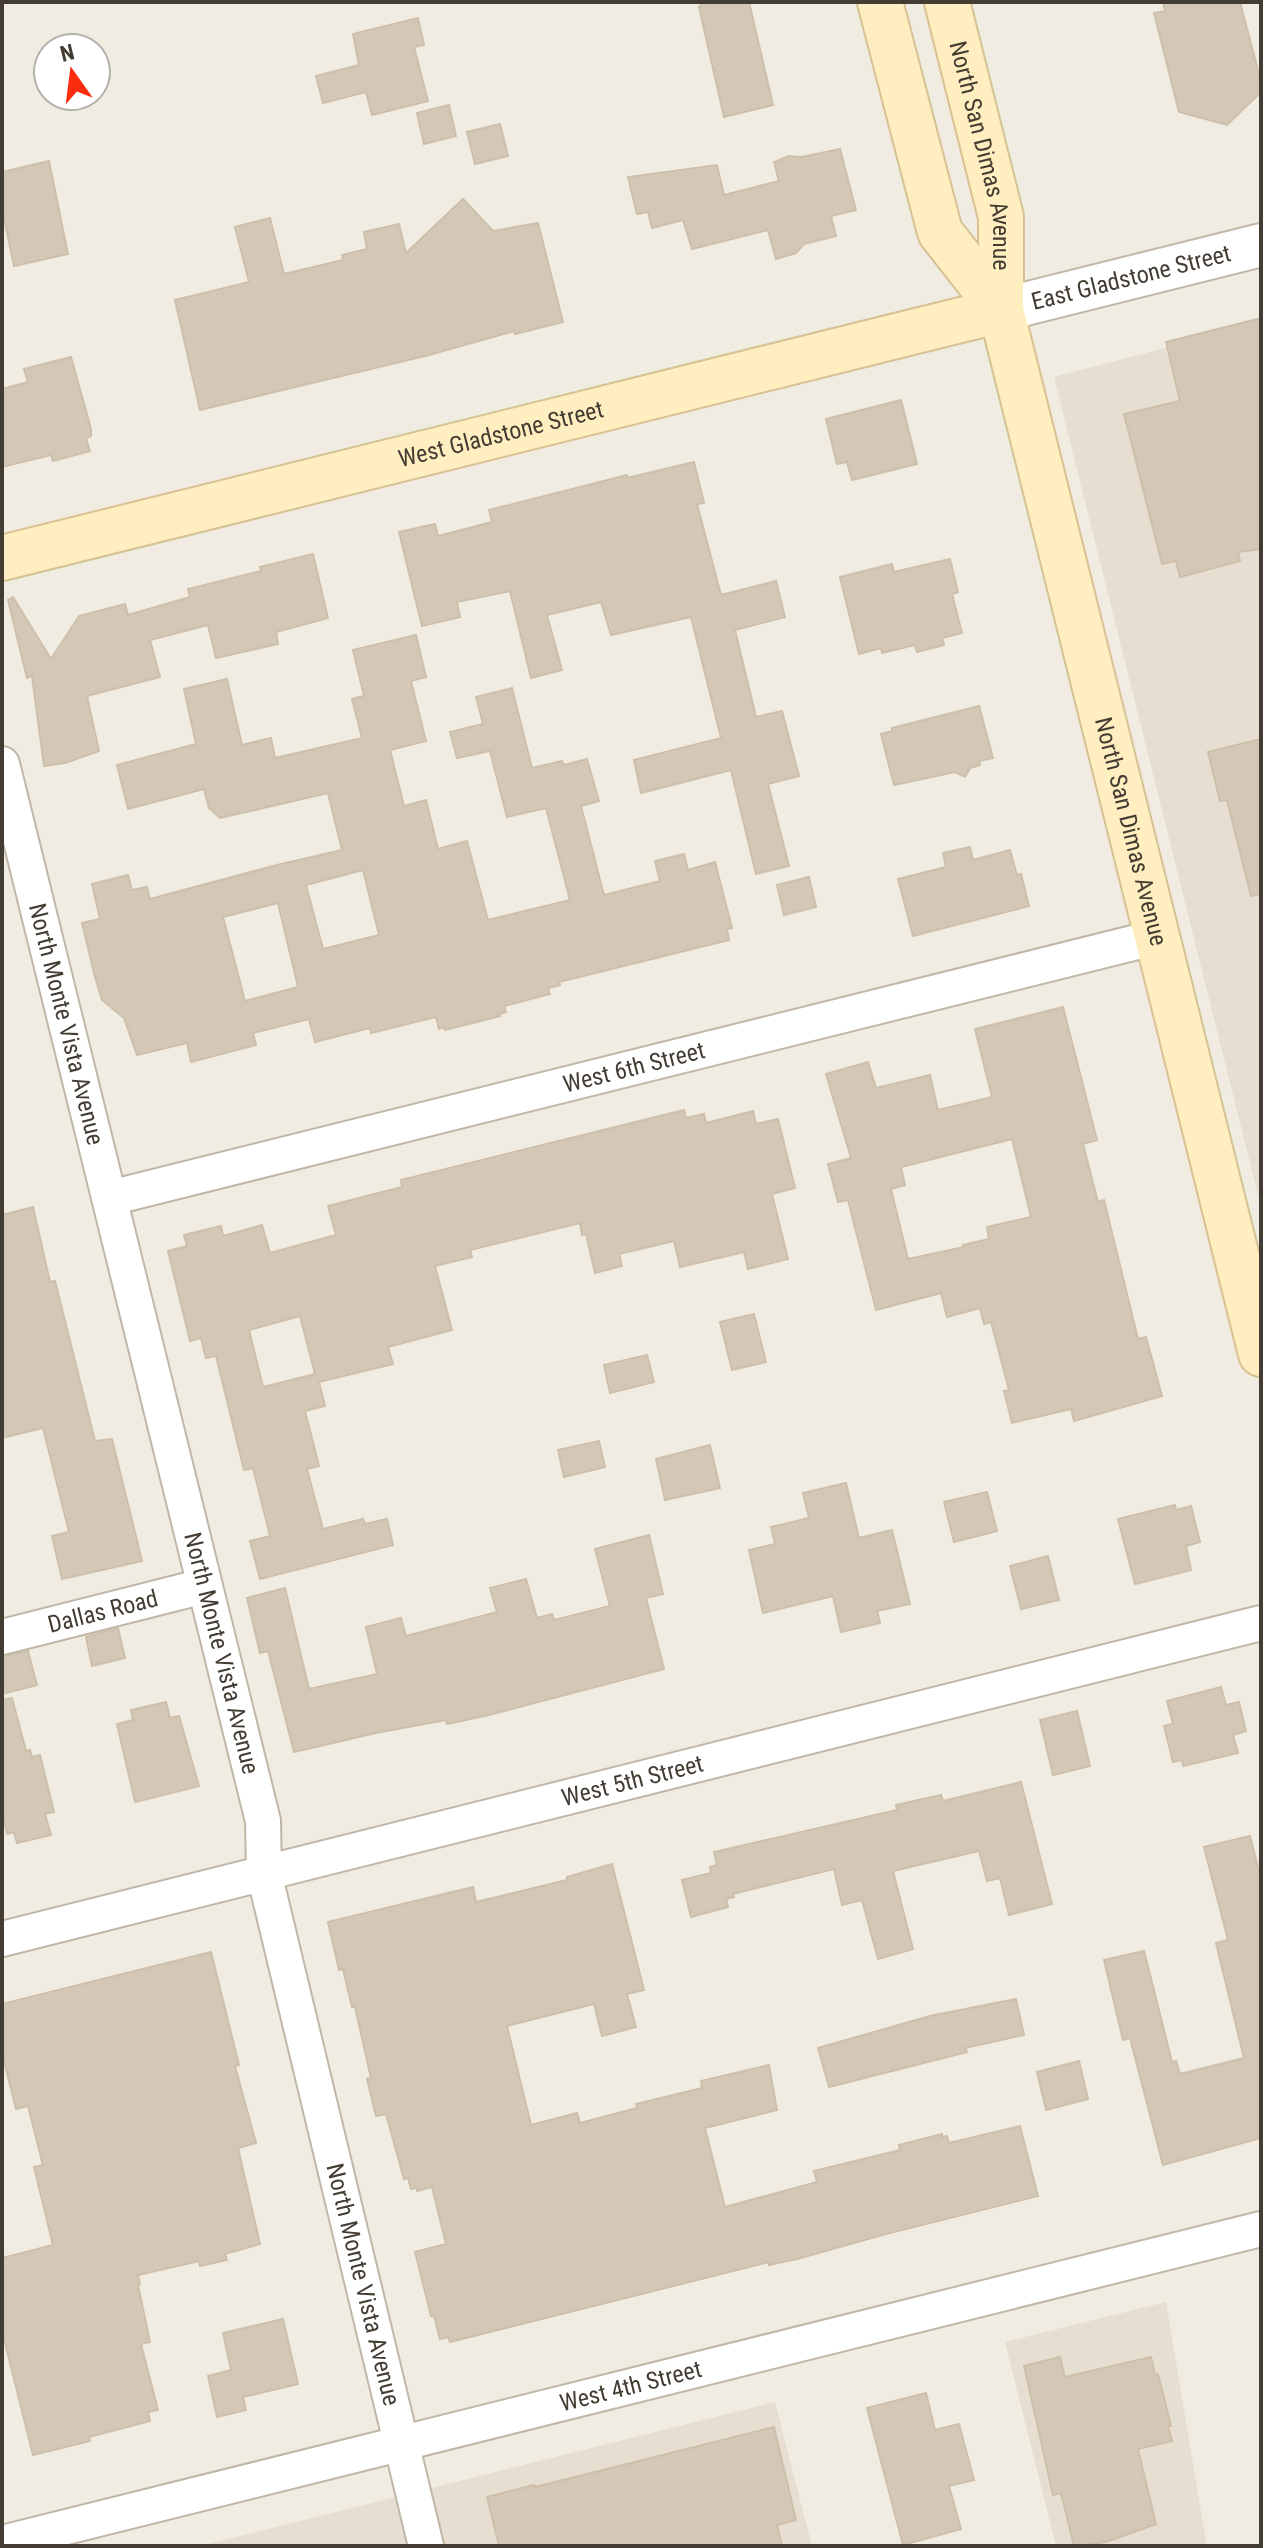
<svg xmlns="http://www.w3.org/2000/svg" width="1263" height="2548" viewBox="0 0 1263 2548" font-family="'Roboto Condensed',sans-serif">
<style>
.residential{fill:#e6ded0}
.building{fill:#d3c8b8;stroke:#cebfab;stroke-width:2;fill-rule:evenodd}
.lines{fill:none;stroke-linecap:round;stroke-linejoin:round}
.minor-casing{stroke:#c0b7a8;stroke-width:38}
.tertiary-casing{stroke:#c0b7a8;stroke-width:46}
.secondary-casing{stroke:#d6c293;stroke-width:48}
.minor{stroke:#fff;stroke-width:34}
.tertiary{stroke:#fff;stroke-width:42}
.secondary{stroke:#ffeebf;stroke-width:44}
.labels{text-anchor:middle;stroke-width:6;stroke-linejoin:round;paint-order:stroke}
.street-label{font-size:24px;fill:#433c33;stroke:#fff}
</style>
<rect width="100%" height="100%" fill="#f1ece2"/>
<g class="residential">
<path d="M 1261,323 L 1261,1207 L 1054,377 Z"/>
<path d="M 1166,2302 L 1207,2546 L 1056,2546 L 1005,2342 Z"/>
<path d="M 775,2402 L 812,2546 L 200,2546 Z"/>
</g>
<g class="building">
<path d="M 700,2 L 749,2 L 773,105 L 724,117 L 699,7 L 701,7 Z"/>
<path d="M 1163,2 L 1240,2 L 1261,82 L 1261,92 L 1227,125 L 1179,112 L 1154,13 L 1165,11 Z"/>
<path d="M 418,18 L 424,45 L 414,47 L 428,101 L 372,115 L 366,92 L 323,103 L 316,76 L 359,65 L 353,34 Z"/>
<path d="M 449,105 L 456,136 L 424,144 L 417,113 Z"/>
<path d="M 500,124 L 508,156 L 475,164 L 467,132 Z"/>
<path d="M 840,149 L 856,210 L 831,216 L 836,236 L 804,244 L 796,253 L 776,259 L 768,230 L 692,249 L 683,220 L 652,228 L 648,212 L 637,214 L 628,177 L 717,165 L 724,195 L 779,181 L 774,162 L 789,156 L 802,157 Z"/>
<path d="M 49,161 L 68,254 L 14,266 L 2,209 L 2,172 Z"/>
<path d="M 463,199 L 493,231 L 538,223 L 563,322 L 515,334 L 514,331 L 429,355 L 200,410 L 175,300 L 249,282 L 235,227 L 270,218 L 284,274 L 343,260 L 342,255 L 367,249 L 364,232 L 399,224 L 406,253 Z"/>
<path d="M 1261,318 L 1261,549 L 1238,552 L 1240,561 L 1180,577 L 1176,561 L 1162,564 L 1124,414 L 1180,401 L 1166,342 Z"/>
<path d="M 71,357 L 91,429 L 91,436 L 86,438 L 90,451 L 53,461 L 51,455 L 2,467 L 2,389 L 28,382 L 24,369 Z"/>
<path d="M 901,400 L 917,464 L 852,480 L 847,462 L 837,464 L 826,419 Z"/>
<path d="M 694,462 L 704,503 L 697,504 L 721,595 L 776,581 L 785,617 L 735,630 L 756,717 L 782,711 L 799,776 L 768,784 L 789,866 L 756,874 L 731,770 L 641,793 L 634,760 L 721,738 L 691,617 L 611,635 L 601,602 L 547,615 L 562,670 L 531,678 L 510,591 L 457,602 L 460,617 L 422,626 L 399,532 L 435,524 L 438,536 L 492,522 L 489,510 L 627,475 L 627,478 Z"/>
<path d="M 313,554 L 328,618 L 276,632 L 278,644 L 216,658 L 208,625 L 150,640 L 160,677 L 87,696 L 99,751 L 65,763 L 44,766 L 32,676 L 27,678 L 8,600 L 13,597 L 51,659 L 79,616 L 125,604 L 128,615 L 190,597 L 188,589 L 261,571 L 260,567 Z"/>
<path d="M 950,559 L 958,592 L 952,594 L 962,633 L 942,638 L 944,645 L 917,652 L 915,645 L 882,653 L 881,648 L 859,654 L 840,577 L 892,564 L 894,572 Z"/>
<path d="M 416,635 L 426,677 L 411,681 L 426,741 L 390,750 L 404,806 L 426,800 L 438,849 L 467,841 L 488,920 L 570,900 L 546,808 L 507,817 L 490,751 L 457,758 L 450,732 L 483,724 L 476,697 L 512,688 L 532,768 L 562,761 L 564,765 L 587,759 L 599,801 L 581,806 L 604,895 L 660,881 L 655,861 L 684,854 L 688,870 L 715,862 L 732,928 L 727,929 L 729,940 L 559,982 L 560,985 L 548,988 L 550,994 L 504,1006 L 506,1012 L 499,1014 L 500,1016 L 445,1030 L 444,1027 L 439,1029 L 436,1017 L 371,1033 L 370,1028 L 315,1042 L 309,1019 L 253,1033 L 256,1045 L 191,1062 L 187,1043 L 137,1055 L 124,1018 L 102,1000 L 95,977 L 82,923 L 100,919 L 92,884 L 128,875 L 132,890 L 147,887 L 150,899 L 277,865 L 342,850 L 328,793 L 220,818 L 209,808 L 204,789 L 128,809 L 117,765 L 196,744 L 184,689 L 227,679 L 242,745 L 271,738 L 275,758 L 362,738 L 352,699 L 364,696 L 353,650 ZM 363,870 L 379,935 L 323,949 L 306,885 ZM 278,903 L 298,987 L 245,1001 L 223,917 Z"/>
<path d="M 979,706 L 993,758 L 979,761 L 980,765 L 970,768 L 965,777 L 955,772 L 894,785 L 881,734 L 892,731 L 892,728 Z"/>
<path d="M 1261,739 L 1261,894 L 1251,896 L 1227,800 L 1220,801 L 1208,752 Z"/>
<path d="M 970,847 L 973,860 L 1010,850 L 1017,875 L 1021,874 L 1029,906 L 913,936 L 898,879 L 946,867 L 943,853 Z"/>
<path d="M 809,877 L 816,907 L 784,915 L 777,885 Z"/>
<path d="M 1063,1007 L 1097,1140 L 1083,1144 L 1098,1202 L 1104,1200 L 1138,1339 L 1146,1337 L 1162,1396 L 1074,1421 L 1071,1409 L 1012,1423 L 1004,1391 L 1009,1390 L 991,1322 L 984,1324 L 980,1308 L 947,1317 L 941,1293 L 876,1310 L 848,1200 L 838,1202 L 828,1164 L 851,1158 L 826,1074 L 868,1062 L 876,1088 L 930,1075 L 938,1110 L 992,1097 L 975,1029 ZM 1012,1139 L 1031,1217 L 987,1227 L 989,1239 L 963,1245 L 964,1247 L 908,1259 L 891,1189 L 905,1185 L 901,1167 Z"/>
<path d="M 684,1110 L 686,1118 L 704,1114 L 706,1123 L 753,1111 L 756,1124 L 778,1119 L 795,1188 L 772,1194 L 788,1259 L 748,1269 L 744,1252 L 680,1267 L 674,1241 L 619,1254 L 622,1266 L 595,1273 L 586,1234 L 582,1235 L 580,1223 L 470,1250 L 472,1257 L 435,1266 L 452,1330 L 388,1347 L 393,1364 L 319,1382 L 325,1406 L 305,1411 L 319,1466 L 307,1469 L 323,1529 L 363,1519 L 365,1524 L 387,1519 L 393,1545 L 260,1579 L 250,1541 L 270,1536 L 253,1468 L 244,1470 L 216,1356 L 206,1358 L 201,1338 L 190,1341 L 168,1251 L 187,1246 L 184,1235 L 221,1226 L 223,1236 L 262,1225 L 270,1253 L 336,1235 L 328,1206 L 402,1187 L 401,1180 ZM 300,1316 L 315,1374 L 263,1387 L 249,1330 Z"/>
<path d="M 33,1207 L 50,1282 L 55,1281 L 95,1441 L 112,1439 L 142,1561 L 62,1579 L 52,1536 L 69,1532 L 43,1428 L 2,1438 L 2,1215 Z"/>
<path d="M 754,1314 L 766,1362 L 732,1370 L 720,1322 Z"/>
<path d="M 647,1355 L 654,1382 L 610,1393 L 604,1365 Z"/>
<path d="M 599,1441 L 605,1467 L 564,1477 L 558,1450 Z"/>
<path d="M 710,1445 L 720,1488 L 665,1500 L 656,1459 Z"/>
<path d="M 846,1483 L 859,1538 L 892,1530 L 910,1604 L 877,1611 L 880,1623 L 841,1632 L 833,1596 L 763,1613 L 749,1550 L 775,1544 L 771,1527 L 809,1518 L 803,1493 Z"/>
<path d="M 987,1492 L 997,1531 L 954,1542 L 944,1502 Z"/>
<path d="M 1175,1505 L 1176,1510 L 1191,1506 L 1200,1542 L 1186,1546 L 1191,1570 L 1135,1584 L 1118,1519 Z"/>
<path d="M 649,1535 L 663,1594 L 646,1598 L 664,1669 L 489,1715 L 447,1724 L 446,1720 L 376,1733 L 294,1752 L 268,1651 L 260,1653 L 247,1598 L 285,1588 L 309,1689 L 377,1674 L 366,1627 L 401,1618 L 406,1636 L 497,1612 L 490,1588 L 526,1579 L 537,1618 L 552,1614 L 554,1620 L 610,1606 L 595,1549 Z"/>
<path d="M 1048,1556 L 1059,1600 L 1021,1609 L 1010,1566 Z"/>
<path d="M 118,1628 L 125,1658 L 92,1666 L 86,1637 Z"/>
<path d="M 28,1651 L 37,1685 L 2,1694 L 2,1656 Z"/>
<path d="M 1221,1687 L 1226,1705 L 1239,1702 L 1246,1731 L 1233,1735 L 1238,1753 L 1183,1766 L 1182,1760 L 1173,1762 L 1164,1726 L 1173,1724 L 1167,1701 Z"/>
<path d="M 12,1698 L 26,1751 L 30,1750 L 32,1757 L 40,1755 L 54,1812 L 45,1814 L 51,1835 L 17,1843 L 14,1832 L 7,1834 L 2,1812 L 2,1700 Z"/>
<path d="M 166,1702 L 170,1718 L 179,1716 L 199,1786 L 135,1802 L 117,1724 L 133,1720 L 131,1710 Z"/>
<path d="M 1077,1711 L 1090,1766 L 1053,1775 L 1040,1720 Z"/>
<path d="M 1021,1782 L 1052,1904 L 1009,1915 L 1000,1878 L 987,1881 L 979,1851 L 893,1871 L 913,1949 L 878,1959 L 862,1900 L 842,1905 L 834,1869 L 733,1894 L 734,1897 L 726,1899 L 728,1907 L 691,1917 L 682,1880 L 711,1873 L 710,1867 L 717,1865 L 714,1852 L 897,1810 L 896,1805 L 941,1795 L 943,1801 Z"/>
<path d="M 1250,1836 L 1261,1879 L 1261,2138 L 1163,2165 L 1130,2038 L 1123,2040 L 1104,1960 L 1144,1951 L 1172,2062 L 1176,2061 L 1180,2074 L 1244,2058 L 1216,1943 L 1228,1940 L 1204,1847 Z"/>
<path d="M 612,1864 L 644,1990 L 627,1994 L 636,2027 L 602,2036 L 594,2004 L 507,2026 L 531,2125 L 577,2113 L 580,2123 L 637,2108 L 636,2104 L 702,2088 L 701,2081 L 769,2065 L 777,2110 L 705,2128 L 725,2207 L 817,2182 L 814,2171 L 900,2150 L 899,2145 L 942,2134 L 942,2137 L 947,2136 L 949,2143 L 1020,2126 L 1038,2196 L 886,2234 L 797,2259 L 769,2265 L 769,2262 L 450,2342 L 448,2337 L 440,2339 L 434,2316 L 431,2316 L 415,2252 L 446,2244 L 432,2187 L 417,2191 L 417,2188 L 411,2189 L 408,2178 L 404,2179 L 386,2114 L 376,2116 L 367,2079 L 371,2078 L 355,2007 L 352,2007 L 343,1969 L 339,1970 L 328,1922 L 473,1887 L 476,1902 L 567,1880 L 567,1877 Z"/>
<path d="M 211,1952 L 239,2065 L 235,2066 L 256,2143 L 238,2148 L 260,2244 L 225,2254 L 227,2260 L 200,2266 L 199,2261 L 138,2275 L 140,2284 L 138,2285 L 150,2342 L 141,2344 L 158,2410 L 148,2412 L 150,2421 L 89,2437 L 90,2441 L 33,2455 L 2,2331 L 2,2258 L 53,2245 L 34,2167 L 43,2165 L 28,2106 L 16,2109 L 2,2053 L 2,2004 Z"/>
<path d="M 1016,1999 L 1024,2035 L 965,2048 L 967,2052 L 829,2087 L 818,2048 L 930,2016 Z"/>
<path d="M 1079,2061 L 1088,2099 L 1046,2110 L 1037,2072 Z"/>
<path d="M 283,2319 L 298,2384 L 243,2397 L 246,2410 L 217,2417 L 208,2376 L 231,2370 L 223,2333 Z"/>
<path d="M 1060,2357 L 1065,2377 L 1151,2357 L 1155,2375 L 1158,2374 L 1171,2426 L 1168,2426 L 1172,2441 L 1138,2449 L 1156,2524 L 1106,2542 L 1074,2546 L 1061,2493 L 1053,2495 L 1024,2366 Z"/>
<path d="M 926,2393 L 935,2430 L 959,2424 L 974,2480 L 949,2486 L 961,2529 L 903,2545 L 867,2408 Z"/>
<path d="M 774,2427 L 796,2520 L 777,2525 L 782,2546 L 499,2546 L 487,2497 L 534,2485 L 535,2487 Z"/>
</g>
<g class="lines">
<g class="minor-casing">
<g id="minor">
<path id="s1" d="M 2,764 L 263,1821 L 264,1873 L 426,2546"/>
<path id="s2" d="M 110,1198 L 1157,937"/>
<path id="s3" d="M 2,1637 L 204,1586"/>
<path id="s4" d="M 2,1939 L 1261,1623"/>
<path id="s5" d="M 2,2543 L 1261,2229"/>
</g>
</g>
<g class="tertiary-casing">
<g id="tertiary">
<path id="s6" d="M 1001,310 L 1261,245"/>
</g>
</g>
<g class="secondary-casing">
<g id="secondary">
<path d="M 880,2 L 940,232 L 1001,310"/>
<path id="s7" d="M 947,2 L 1001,217 L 1001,310 L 1261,1354"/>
<path id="s8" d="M 2,558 L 1001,310"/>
</g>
</g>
<use href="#minor" class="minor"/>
<use href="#tertiary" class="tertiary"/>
<use href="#secondary" class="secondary"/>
</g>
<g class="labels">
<g class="street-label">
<text dy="8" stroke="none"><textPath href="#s7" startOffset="158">North San Dimas Avenue</textPath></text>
<text dy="8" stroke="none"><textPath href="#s6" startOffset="134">East Gladstone Street</textPath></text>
<text dy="8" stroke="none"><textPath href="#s8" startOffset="514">West Gladstone Street</textPath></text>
<text dy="8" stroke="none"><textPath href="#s7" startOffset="852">North San Dimas Avenue</textPath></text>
<text dy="8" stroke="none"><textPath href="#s1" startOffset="268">North Monte Vista Avenue</textPath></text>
<text dy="8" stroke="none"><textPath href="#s2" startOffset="540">West 6th Street</textPath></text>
<text dy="8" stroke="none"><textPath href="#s3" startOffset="104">Dallas Road</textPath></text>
<text dy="8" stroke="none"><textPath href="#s1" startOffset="916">North Monte Vista Avenue</textPath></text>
<text dy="8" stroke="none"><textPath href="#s4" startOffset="650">West 5th Street</textPath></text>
<text dy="8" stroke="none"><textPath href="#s1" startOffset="1564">North Monte Vista Avenue</textPath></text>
<text dy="8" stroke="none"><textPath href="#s5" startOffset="648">West 4th Street</textPath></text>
</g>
</g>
<rect width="1263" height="2548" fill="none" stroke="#433c33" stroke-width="8"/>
<g transform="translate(72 72) rotate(346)"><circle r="38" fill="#ffffff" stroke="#b4b1ad" stroke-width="2"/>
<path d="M0-6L14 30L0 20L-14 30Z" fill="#fc2c0f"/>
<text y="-12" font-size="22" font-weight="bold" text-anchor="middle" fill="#433c33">N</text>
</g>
</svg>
